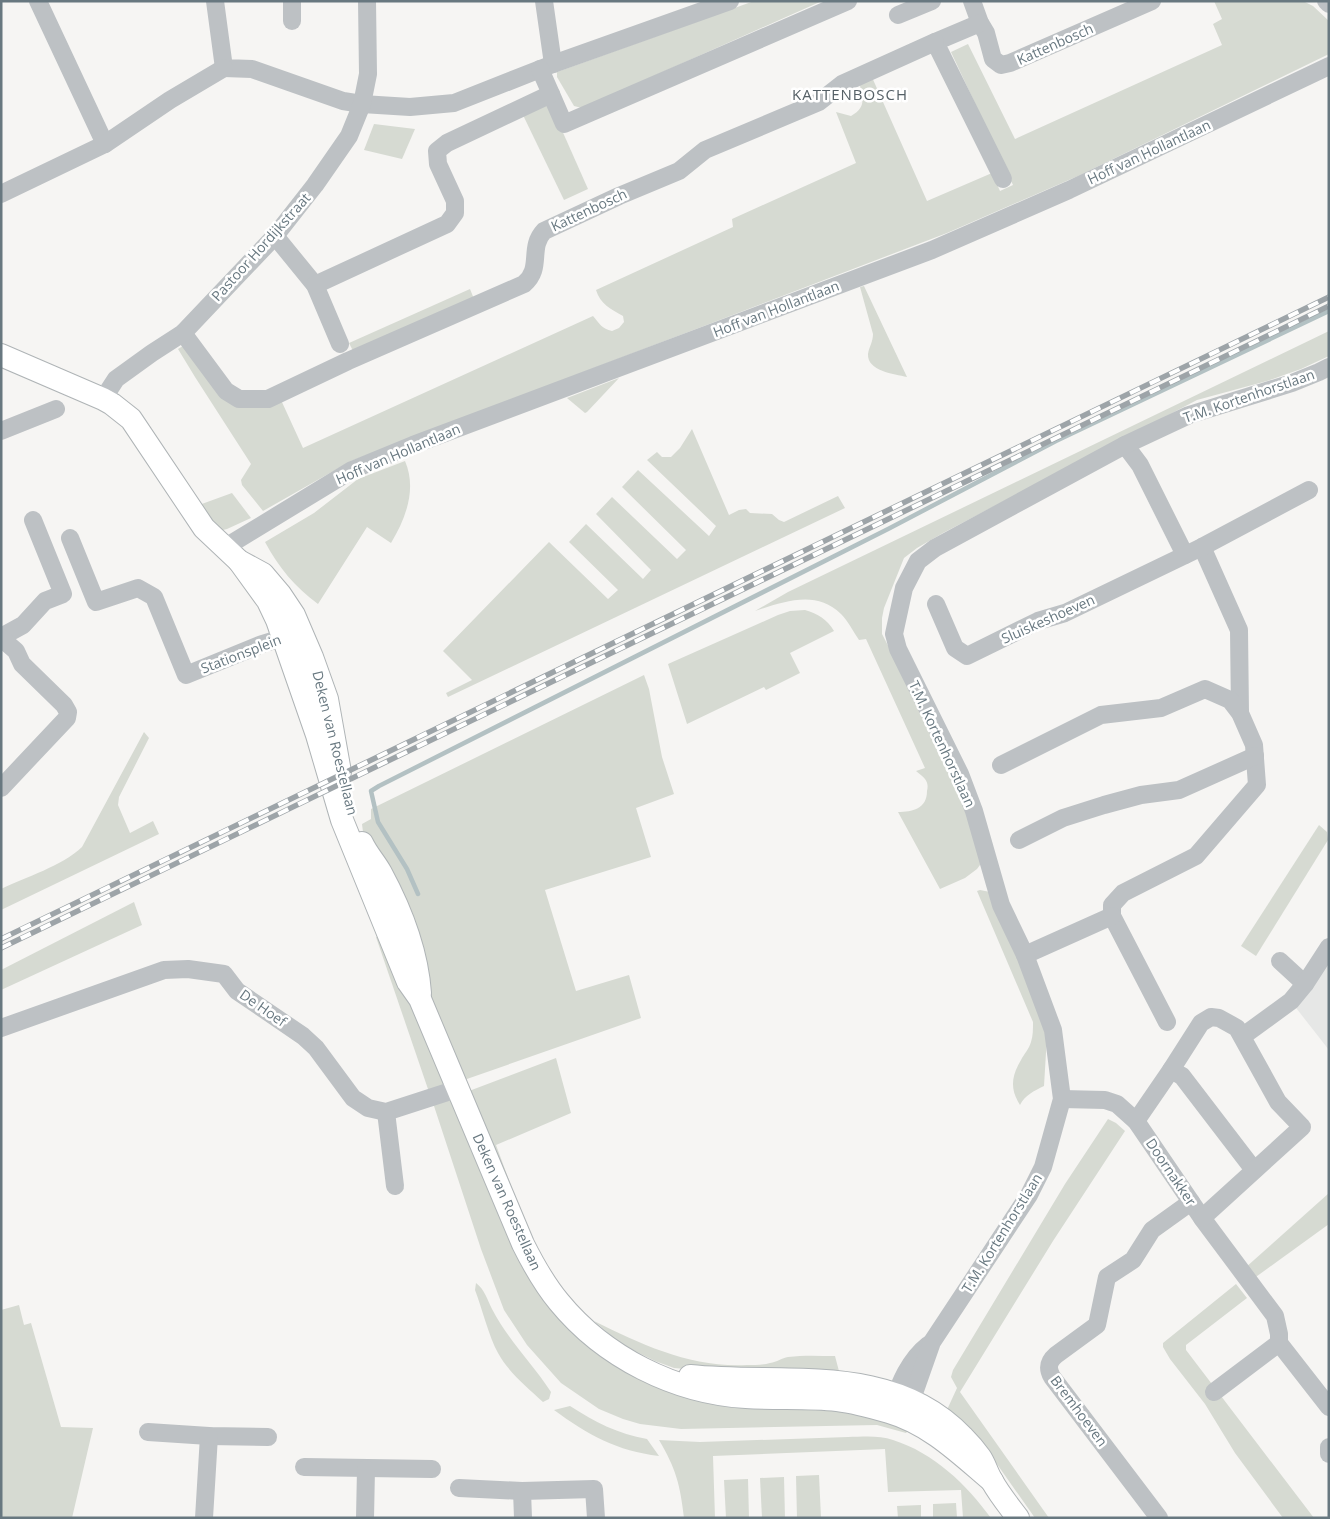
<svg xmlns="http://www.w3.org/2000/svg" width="1330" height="1519" viewBox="0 0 1330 1519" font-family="'Open Sans',sans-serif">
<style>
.built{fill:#e6e7e6}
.green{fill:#d6dad2}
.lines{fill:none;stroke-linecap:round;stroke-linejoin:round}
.stream{stroke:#b3c1c3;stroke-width:4.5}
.major-casing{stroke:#afb4b6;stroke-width:24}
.minor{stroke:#bdc1c4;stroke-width:18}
.major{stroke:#fff;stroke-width:22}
.rail-casing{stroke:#9da4a8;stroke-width:5.5}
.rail{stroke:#fff;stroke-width:4;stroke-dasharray:11;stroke-linecap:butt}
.labels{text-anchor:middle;stroke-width:5;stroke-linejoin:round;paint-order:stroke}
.street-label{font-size:14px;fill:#687880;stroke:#fff}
.neighbourhood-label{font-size:15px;letter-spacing:1px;fill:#556066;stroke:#fff}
</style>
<rect width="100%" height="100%" fill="#f6f5f3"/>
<path class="built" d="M 1329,957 L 1329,1050 L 1293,1004 Z"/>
<g class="green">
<path d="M 754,1 L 822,1 L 582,108 L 574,106 L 557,77 L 557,72 Z"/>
<path d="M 1214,1 L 1303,1 L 1313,6 L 1329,21 L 1329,54 L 1078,176 L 947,233 L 351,461 L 263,511 L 242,485 L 241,480 L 251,464 L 195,377 L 178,349 L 186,344 L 221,396 L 281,400 L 303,448 L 593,316 C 599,323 602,329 612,331 L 619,328 L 624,322 L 623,316 C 611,309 600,304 596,290 L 733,227 L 732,219 L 856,163 L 836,112 L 851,116 C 868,107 862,96 859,81 L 871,75 L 927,201 L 992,173 L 1000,191 L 1013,185 L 951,52 L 968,44 L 1015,139 L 1222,45 L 1213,24 L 1222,19 Z"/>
<path d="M 549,101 L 588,189 L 564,200 L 522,113 Z"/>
<path d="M 374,124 L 415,129 L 402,159 L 364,150 Z"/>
<path d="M 864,286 L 907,377 C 894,374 867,371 868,354 C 869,347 873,342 873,334 L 860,287 Z"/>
<path d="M 470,289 L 474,299 L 354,353 L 349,343 Z"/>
<path d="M 1329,331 L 1329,356 L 1301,369 L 1267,381 L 1197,400 L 943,533 L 917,548 L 904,558 L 884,608 L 882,618 L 882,634 L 897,663 L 964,802 L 983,852 L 980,865 L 977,869 L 965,878 L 940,889 L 898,812 C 912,812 927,809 927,791 C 928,787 928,783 925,779 C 923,776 919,774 916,771 L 925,768 L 866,639 L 859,640 C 853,631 848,621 841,614 C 816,589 783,602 755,611 L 788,592 Z"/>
<path d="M 619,378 L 587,412 L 585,413 L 567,398 Z"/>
<path d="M 692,429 L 729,515 L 739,510 L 746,509 L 750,513 L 772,514 L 779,520 L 784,522 L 838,496 L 845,508 L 448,697 L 446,693 L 472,680 L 443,651 L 549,542 L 608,599 L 618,590 L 569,542 L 586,524 L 643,579 L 651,570 L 596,514 L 612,497 L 677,559 L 686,550 L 622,487 L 638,470 L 709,536 L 716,526 L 647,460 L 657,452 L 662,457 L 671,457 L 680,448 Z"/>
<path d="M 405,461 C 417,489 406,518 391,543 L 367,527 L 318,604 C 295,587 279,568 265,542 L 314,513 L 358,479 Z"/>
<path d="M 232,493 L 251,518 L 227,529 L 219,531 L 199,505 Z"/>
<path d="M 805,610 C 818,614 827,619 834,631 L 790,653 L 800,673 L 766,690 L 764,687 L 687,724 L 668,664 L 778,615 L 790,611 Z"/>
<path d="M 644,675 L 649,689 L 662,757 L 674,794 L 636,808 L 651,857 L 545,890 L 576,991 L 629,975 L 641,1018 L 464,1080 L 363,832 L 362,824 L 371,819 L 371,809 Z"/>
<path d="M 144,732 L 149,738 L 119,797 L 118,805 L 130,833 L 153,821 L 159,834 L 1,910 L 1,889 C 26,877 62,866 82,847 Z"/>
<path d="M 1319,825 L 1327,832 L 1328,840 L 1256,956 L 1241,946 Z"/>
<path d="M 980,890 L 990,892 L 995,899 L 1047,1036 L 1044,1086 C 1034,1091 1025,1095 1020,1105 C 1010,1089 1011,1077 1021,1060 C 1024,1054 1029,1049 1031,1042 C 1033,1036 1033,1029 1033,1022 L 977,891 Z"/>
<path d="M 134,902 L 142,925 L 1,990 L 1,970 Z"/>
<path d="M 384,935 L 445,1087 L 429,1092 L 376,937 Z"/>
<path d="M 556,1058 L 571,1113 L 496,1145 L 527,1229 L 469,1091 Z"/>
<path d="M 450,1097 L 492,1199 L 626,1372 L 838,1404 L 912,1426 L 906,1433 L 877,1425 L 681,1429 L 640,1424 L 623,1419 L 599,1409 L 561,1383 L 527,1345 L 504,1310 L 481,1249 L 433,1103 Z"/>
<path d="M 1108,1119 L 1116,1123 L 1125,1131 L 1053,1241 L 960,1392 L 1049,1518 L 1035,1518 L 992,1457 L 946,1412 L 957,1388 L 951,1377 L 953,1370 L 1065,1184 Z"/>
<path d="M 1329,1193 L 1329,1224 L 1253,1279 L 1245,1268 Z"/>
<path d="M 476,1283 C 485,1290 487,1299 492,1309 C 508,1340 532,1363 551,1392 L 549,1399 L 543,1402 C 527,1387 509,1373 498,1353 C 489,1337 482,1308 475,1290 Z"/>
<path d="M 1236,1284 L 1247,1298 L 1186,1345 L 1186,1350 L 1314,1518 L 1283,1518 L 1235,1453 L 1205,1404 L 1170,1359 L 1163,1347 L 1163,1343 Z"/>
<path d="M 19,1305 L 24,1325 L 31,1323 L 61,1427 L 93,1428 L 72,1518 L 1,1518 L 1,1310 Z"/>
<path d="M 594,1321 C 643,1345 691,1368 747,1365 C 755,1365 763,1365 770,1363 C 777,1362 782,1358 788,1357 C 804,1355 819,1356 835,1356 L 840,1375 L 709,1371 L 674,1368 L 655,1361 L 621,1344 Z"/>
<path d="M 570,1406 C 595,1422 618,1434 647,1439 L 659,1456 C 617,1451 588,1435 554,1410 Z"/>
<path d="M 848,1437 C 862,1437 879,1435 893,1440 C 934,1453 966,1484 991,1518 L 963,1518 L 961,1490 L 888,1492 L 885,1449 L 713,1456 L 715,1518 L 684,1518 C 680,1484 676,1469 659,1440 L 700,1442 Z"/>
<path d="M 819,1475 L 821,1518 L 797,1518 L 796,1476 Z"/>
<path d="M 784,1477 L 785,1518 L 762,1518 L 760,1478 Z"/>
<path d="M 748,1479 L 749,1518 L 726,1518 L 724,1480 Z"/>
<path d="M 956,1503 L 957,1518 L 933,1518 L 933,1504 Z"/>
<path d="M 921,1505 L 921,1518 L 898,1518 L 897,1506 Z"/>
</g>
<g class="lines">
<path class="stream" d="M 418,894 L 407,869 L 378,822 L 371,791 L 379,786 L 890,528 L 1056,441 L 1329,311"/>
<g class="major-casing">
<g id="major">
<path d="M 1,355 L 103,399 L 112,404 L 131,419 L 204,528 L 239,561 L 263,574 L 280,594 L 294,615 L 312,657 L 327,699 L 340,772"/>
<path d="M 239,561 L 268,601 L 277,620 L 317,735 L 342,820 L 408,982 L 420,999 L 523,1244 C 533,1264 544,1284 559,1302 C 604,1357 675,1393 746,1397 C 776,1399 807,1397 837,1400 C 854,1402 872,1407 889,1412 C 930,1424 960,1454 992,1481"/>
<path d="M 362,843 C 367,854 375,862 381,873 C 401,910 417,951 420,993"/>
<path d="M 690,1376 C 783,1386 891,1361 963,1437 C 969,1443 975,1450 980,1457 C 985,1464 987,1473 992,1481 C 999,1494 1009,1506 1018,1518"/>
</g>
</g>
<g class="minor">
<path d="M 38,1 L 105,144"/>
<path d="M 215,1 L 224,68 L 252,69 L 343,101 L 362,104 L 410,107 L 454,103 L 553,64 L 730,1"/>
<path d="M 292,1 L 292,21"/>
<path d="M 544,1 L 553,64"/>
<path d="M 972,1 L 980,23 L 986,33 L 993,59 L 1001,65 L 1010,63 L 1152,1"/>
<path d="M 1326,1 L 1329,4"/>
<path d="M 898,15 L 932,1"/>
<path d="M 980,23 L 935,42 L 1003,179"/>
<path d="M 551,94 L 564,124 L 848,1"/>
<path d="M 1,194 L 105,144 L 170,100 L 224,68"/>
<path d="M 275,236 L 315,285 L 340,344"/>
<path d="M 315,285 L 447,224 L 455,213 L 455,201 L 438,164 L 437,151 L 447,143 L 551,94 L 540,69"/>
<path d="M 183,333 L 226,391 L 239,399 L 268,399 L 348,361 L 524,284 C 543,268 528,248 544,231 L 619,196 L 679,171 L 705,150 L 819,102 L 842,84 L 935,42"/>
<path d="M 103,399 L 116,379 L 152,353 L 183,333 L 275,236 L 315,185 L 349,136 L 362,104 L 368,74 L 367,1"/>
<path d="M 1,431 L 56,409"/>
<path d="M 1125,445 L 1140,465 L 1185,555"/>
<path d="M 70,538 L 96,602 L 138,588 L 154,597 L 186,675 L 262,644 L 295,634"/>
<path d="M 1202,547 L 1239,630 L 1240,713"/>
<path d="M 224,548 L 352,470 L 413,445 L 932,250 L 1069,190 L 1329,66"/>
<path d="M 936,604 L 955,648 L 967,656 L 1038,621 L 1065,613 L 1202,547 L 1309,490"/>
<path d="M 1,637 L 23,625 L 45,601 L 63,594 L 33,520"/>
<path d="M 1,638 L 16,651 L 22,664 L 64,705 L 68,712 L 67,718 L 1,788"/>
<path d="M 1001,765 L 1101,715 L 1161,708 L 1205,689 L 1230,700 L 1240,713 L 1254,745 L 1257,785 L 1196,856 L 1123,893 L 1112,905 L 1112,916 L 1167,1022"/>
<path d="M 1019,840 L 1063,818 L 1104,805 L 1141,795 L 1179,790 L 1255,756"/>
<path d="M 1025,955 L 1112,916"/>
<path d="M 1280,961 L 1305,984"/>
<path d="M 1,1028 L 164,970 L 188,969 L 224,974 L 237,991 L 303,1036 L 316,1048 L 353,1098 L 368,1108 L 386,1112 L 457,1089"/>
<path d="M 1243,1036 L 1291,1001 L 1305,984 L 1329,947"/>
<path d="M 1171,1070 L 1182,1076 L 1254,1170"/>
<path d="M 1062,1099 L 1105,1100 L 1117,1104 L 1136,1121 L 1202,1218 L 1275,1316 L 1279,1334 L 1279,1343 L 1329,1407"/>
<path d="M 386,1112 L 395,1186"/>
<path d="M 1136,1121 L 1171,1070 L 1201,1023 L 1211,1017 L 1219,1018 L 1237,1028 L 1278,1102 L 1302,1127 L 1202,1218"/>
<path d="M 1214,1392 L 1279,1343"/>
<path d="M 892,1405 C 900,1383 909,1360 928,1345"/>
<path d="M 907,1413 L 932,1342 L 1029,1195 L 1043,1167 L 1062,1099 L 1053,1030 L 1025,955 L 1001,905 L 974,811 L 960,774 L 898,649 L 894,634 L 904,588 L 918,561 L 935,548 L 1125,445 L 1189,415 L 1292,383 L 1319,372 L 1329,367"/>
<path d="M 148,1432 L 209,1436 L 268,1437"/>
<path d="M 1329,1447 L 1329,1454"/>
<path d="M 304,1467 L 432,1469"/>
<path d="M 459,1488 L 522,1491 L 594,1489 L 596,1518"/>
<path d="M 522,1491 L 523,1518"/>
<path d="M 204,1518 L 209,1436"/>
<path d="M 365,1518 L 366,1469"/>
<path d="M 1159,1518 L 1052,1377 C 1047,1368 1048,1362 1056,1355 L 1097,1325 L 1107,1277 L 1133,1260 L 1152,1230 L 1191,1202"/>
</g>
<use href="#major" class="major"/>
<g class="rail-casing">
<g id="rail">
<path d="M 1,939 L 1329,297"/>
<path d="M 1,948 L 1329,306"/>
</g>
</g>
<use href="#rail" class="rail"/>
</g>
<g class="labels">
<g class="street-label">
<text transform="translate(1055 44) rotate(-24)" y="5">Kattenbosch</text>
<text transform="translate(1149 152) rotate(-25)" y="5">Hoff van Hollantlaan</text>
<text transform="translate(589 210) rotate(-25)" y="5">Kattenbosch</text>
<text transform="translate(261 247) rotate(-48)" y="5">Pastoor Hordijkstraat</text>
<text transform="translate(776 309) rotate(-21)" y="5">Hoff van Hollantlaan</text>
<text transform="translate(1249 396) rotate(-19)" y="5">T.M. Kortenhorstlaan</text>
<text transform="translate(398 454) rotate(-23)" y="5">Hoff van Hollantlaan</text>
<text transform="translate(1048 619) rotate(-24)" y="5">Sluiskeshoeven</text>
<text transform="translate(241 654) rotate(-21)" y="5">Stationsplein</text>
<text transform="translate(335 743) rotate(76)" y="5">Deken van Roestellaan</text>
<text transform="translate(942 744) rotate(65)" y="5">T.M. Kortenhorstlaan</text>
<text transform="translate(263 1008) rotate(35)" y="5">De Hoef</text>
<text transform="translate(1171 1172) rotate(56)" y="5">Doornakker</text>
<text transform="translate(507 1202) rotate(66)" y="5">Deken van Roestellaan</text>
<text transform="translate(1002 1233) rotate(-58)" y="5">T.M. Kortenhorstlaan</text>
<text transform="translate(1079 1411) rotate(53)" y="5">Bremhoeven</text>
</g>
<g class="neighbourhood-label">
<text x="850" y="100">KATTENBOSCH</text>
</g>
</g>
<rect width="1330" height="1519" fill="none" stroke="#687880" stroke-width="5"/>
</svg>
